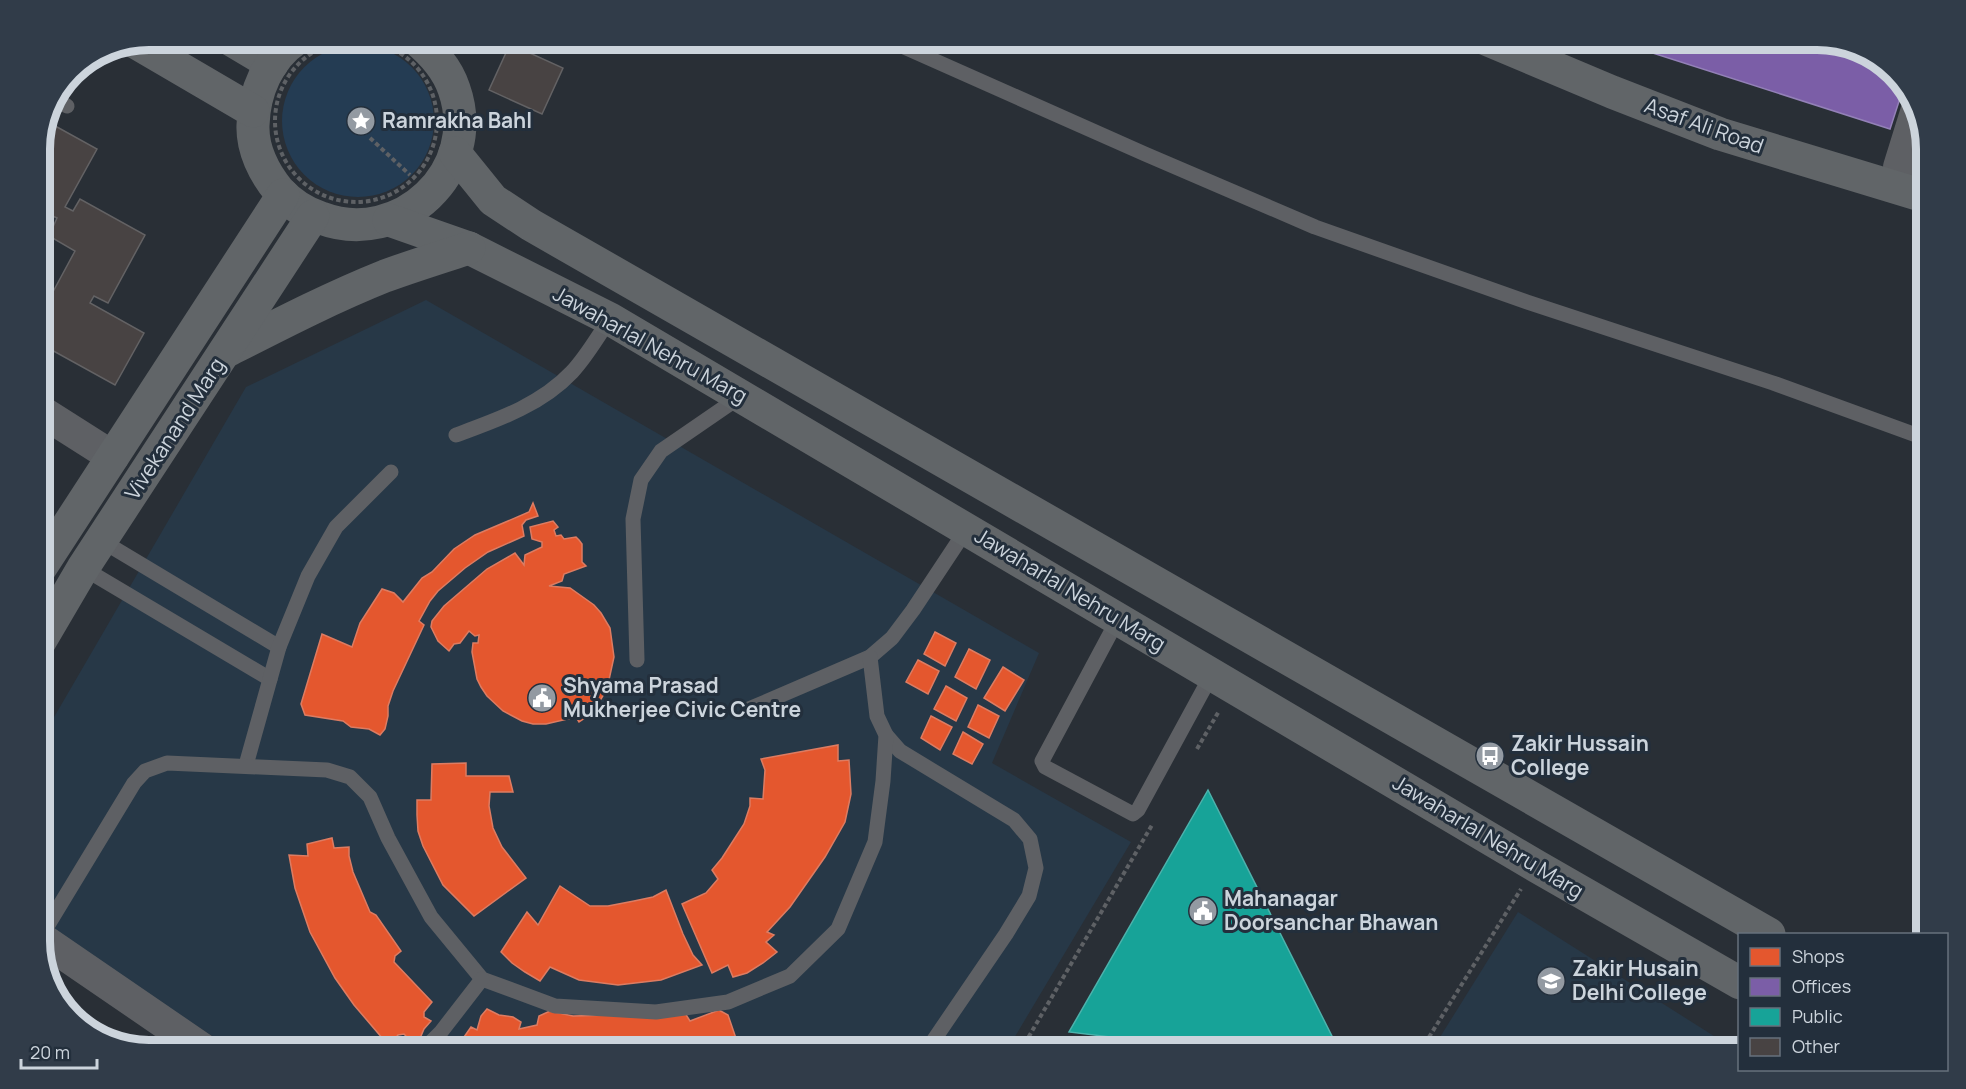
<svg xmlns="http://www.w3.org/2000/svg" width="1966" height="1089" viewBox="0 0 1966 1089" font-family="Manrope,sans-serif">
<style>
.built{fill:#273847}
.green{fill:#243c53}
.shops{fill:#e4572e;stroke:#dd7c62;stroke-width:1.5}
.offices{fill:#7b5ea7;stroke:#9381b7;stroke-width:1.5}
.public{fill:#17a398;stroke:#4db2ac;stroke-width:1.5}
.building{fill:#484343;stroke:#636264;stroke-width:1.5}
.lines{fill:none;stroke-linecap:round;stroke-linejoin:round}
.path{stroke:#5e6165;stroke-width:4;stroke-dasharray:4.5 3;stroke-linecap:butt}
.service{stroke:#5e6064;stroke-width:15}
.minor{stroke:#5e6064;stroke-width:32}
.secondary{stroke:#616568;stroke-width:33}
.labels{text-anchor:middle;stroke-width:6;stroke-linejoin:round;paint-order:stroke}
.poi-label{font-size:21px;font-weight:bold;fill:#ccd4dc;stroke:#232f3c;text-anchor:start}
.street-label{font-size:21px;fill:#ccd4dc;stroke:#232f3c}
.rim{fill:none;stroke:#ccd4dc;stroke-width:8}
</style>
<rect width="100%" height="100%" fill="#292f36"/>
<g class="built">
<path d="M 426,300 L 1039,653 L 992,763 L 1131,842 L 1007,1050 L 234,1050 L 39,924 L 39,743 L 246,387 Z"/>
<path d="M 1518,912 L 1736,1050 L 1432,1050 Z"/>
</g>
<circle class="green" cx="358" cy="121" r="76"/>
<g class="shops">
<path d="M 533,503 L 538,516 L 526,520 L 522,525 L 524,536 L 488,552 L 465,568 L 438,591 L 430,601 L 419,621 L 424,625 L 393,691 L 388,706 L 388,716 L 385,729 L 380,735 L 369,729 L 351,727 L 343,721 L 305,715 L 301,704 L 322,634 L 352,647 L 360,623 L 382,589 L 394,593 L 403,602 L 422,578 L 432,572 L 454,549 L 475,535 L 529,512 Z"/>
<path d="M 553,521 L 558,527 L 554,530 L 556,536 L 561,535 L 564,539 L 576,537 L 579,540 L 582,544 L 582,562 L 586,566 L 564,574 L 562,581 L 549,586 L 570,588 L 594,605 L 601,613 L 610,628 L 614,657 L 607,689 L 601,699 L 595,705 L 597,710 L 579,722 L 576,717 L 546,724 L 533,724 L 522,721 L 503,711 L 487,696 L 481,687 L 477,679 L 472,652 L 473,643 L 478,643 L 479,635 L 475,636 L 469,631 L 460,643 L 454,644 L 449,651 L 438,641 L 431,627 L 432,621 L 444,606 L 487,569 L 515,553 L 524,565 L 525,555 L 542,547 L 542,542 L 532,539 L 530,527 Z"/>
<path d="M 935,632 L 956,643 L 945,666 L 924,654 Z"/>
<path d="M 969,649 L 990,660 L 976,689 L 955,677 Z"/>
<path d="M 918,660 L 939,671 L 928,694 L 906,682 Z"/>
<path d="M 1003,667 L 1024,680 L 1005,711 L 984,698 Z"/>
<path d="M 946,686 L 967,698 L 956,721 L 934,709 Z"/>
<path d="M 978,705 L 999,716 L 989,738 L 968,727 Z"/>
<path d="M 931,716 L 952,727 L 940,750 L 921,738 Z"/>
<path d="M 963,732 L 983,744 L 972,764 L 953,754 Z"/>
<path d="M 838,745 L 838,761 L 849,760 L 851,794 L 845,822 L 825,857 L 790,907 L 767,932 L 774,935 L 766,942 L 777,952 L 763,963 L 747,973 L 733,977 L 728,965 L 712,973 L 682,904 L 706,893 L 718,879 L 712,870 L 722,858 L 744,824 L 750,806 L 750,798 L 763,799 L 765,770 L 761,759 Z"/>
<path d="M 466,763 L 466,776 L 509,776 L 513,792 L 490,792 L 489,806 L 493,828 L 502,847 L 526,878 L 474,916 L 443,885 L 423,846 L 418,831 L 417,815 L 417,800 L 431,800 L 432,764 Z"/>
<path d="M 332,838 L 334,848 L 349,847 L 349,856 L 353,872 L 370,912 L 376,915 L 401,951 L 395,956 L 394,962 L 432,1002 L 424,1012 L 424,1017 L 431,1021 L 424,1029 L 418,1043 L 414,1045 L 404,1034 L 398,1035 L 389,1046 L 354,1005 L 335,978 L 310,932 L 295,888 L 289,855 L 308,856 L 307,844 Z"/>
<path d="M 560,886 L 590,906 L 608,906 L 634,901 L 653,897 L 666,890 L 683,934 L 693,955 L 702,965 L 661,980 L 618,985 L 579,980 L 550,967 L 540,981 L 525,972 L 512,963 L 501,952 L 527,912 L 538,925 Z"/>
<path d="M 487,1009 L 499,1015 L 513,1017 L 521,1022 L 519,1029 L 537,1025 L 539,1016 L 550,1011 L 573,1016 L 685,1013 L 690,1021 L 719,1010 L 728,1015 L 740,1050 L 455,1050 L 471,1027 L 477,1030 L 481,1016 Z"/>
</g>
<path class="offices" d="M 1609,39 L 1818,39 L 1874,56 L 1904,86 L 1890,129 Z"/>
<path class="public" d="M 1208,790 L 1339,1050 L 1217,1050 L 1069,1032 Z"/>
<g class="building">
<path d="M 510,44 L 563,68 L 542,114 L 489,90 Z"/>
<path d="M 48,122 L 97,149 L 65,207 L 73,211 L 80,199 L 145,235 L 108,303 L 94,296 L 90,303 L 144,333 L 115,385 L 39,343 L 39,295 L 48,301 L 75,251 L 49,236 L 57,218 L 39,210 L 39,142 Z"/>
</g>
<g class="lines">
<g class="path">
<circle cx="356" cy="121" r="81"/>
<path d="M 370,138 L 410,175"/>
<path d="M 1197,749 L 1219,711"/>
<path d="M 1021,1050 L 1152,825"/>
<path d="M 1421,1050 L 1521,889"/>
</g>
<g class="service">
<path d="M 886,39 L 1145,154 L 1315,227 L 1527,302 L 1773,383 L 1927,439"/>
<path d="M 58,101 L 67,106"/>
<path d="M 456,435 C 497,420 541,405 572,372 C 587,356 598,336 610,319"/>
<path d="M 102,541 L 279,647"/>
<path d="M 83,568 L 270,679"/>
<path d="M 1118,619 L 1042,761 L 1045,767 L 1133,814 L 1138,810 L 1212,674"/>
<path d="M 637,660 L 633,519 L 641,480 L 661,451 L 741,396"/>
<path d="M 749,709 L 870,657 L 892,638 L 913,610 L 966,530"/>
<path d="M 886,735 L 900,751 L 1014,820 L 1030,839 L 1036,868 L 1029,896 L 1006,934 L 927,1050"/>
<path d="M 246,765 L 279,647 L 308,576 L 336,527 L 391,472"/>
<path d="M 40,938 L 134,783 L 145,771 L 167,763 L 327,770 L 350,777 L 370,797 L 388,838 L 431,917 L 482,979 L 555,1006 L 656,1012 L 728,1002 L 790,976 L 838,929 L 875,842 L 883,781 L 886,735 L 877,716 L 870,657"/>
<path d="M 423,1050 L 441,1032 L 482,979"/>
</g>
<g class="minor">
<path d="M 1899,167 L 1917,109"/>
<path d="M 39,410 L 113,457"/>
<path d="M 39,937 L 204,1050"/>
</g>
<g class="secondary">
<path d="M 230,39 L 272,64"/>
<path d="M 296,39 C 268,58 254,92 253,125 C 252,149 264,173 279,191 C 290,203 305,213 321,218 C 400,248 483,171 454,89 C 447,68 433,53 416,39"/>
<path d="M 1486,39 L 1612,92 L 1720,134 L 1927,197"/>
<path d="M 135,42 L 253,111"/>
<path d="M 455,153 L 493,200 L 531,225 L 1769,934"/>
<path d="M 389,220 L 469,248 L 610,319 L 1536,866 L 1740,983"/>
<path d="M 225,352 C 278,325 330,298 385,276 C 412,266 441,257 469,248"/>
<path d="M 39,570 L 283,195"/>
<path d="M 39,643 L 83,568 L 313,216"/>
</g>
</g>
<defs>
<g id="sight-disc" transform="scale(1.5)"><circle r="9.5" fill="#939aa2" stroke="#232f3c"/><path d="M0-6L1.8-2.2L6-1.7L2.9 1.2L3.7 5.4L0 3.3L-3.7 5.4L-2.9 1.2L-6-1.7L-1.8-2.2Z" fill="#fff"/></g>
<g id="civic-disc" transform="scale(1.5)"><circle r="9.5" fill="#939aa2" stroke="#232f3c"/><path d="M-.6-6.5H3V-4.5H.6V-3L4-1V1h2V6H-6V1h2V-1L-.6-3ZM-1.2 2.5V6h2.4V2.5Z" fill="#fff"/></g>
<g id="bus-disc" transform="scale(1.5)"><circle r="9.5" fill="#939aa2" stroke="#232f3c"/><path d="M-5-6H5V4H4V6H2V4H-2V6H-4V4H-5ZM-3.5-4V0h7V-4ZM-3.5 1.2v1.5H-2V1.2ZM2 1.2v1.5H3.5V1.2Z" fill="#fff"/></g>
<g id="university-disc" transform="scale(1.5)"><circle r="9.5" fill="#939aa2" stroke="#232f3c"/><path d="M0-5L7-2L0 1L-7-2ZM-4 1L0 2.5L4 1V4Q0 6-4 4Z" fill="#fff"/></g>
</defs>
<g fill-rule="evenodd">
<use href="#sight-disc" x="361" y="121"/>
<use href="#civic-disc" x="542" y="698"/>
<use href="#bus-disc" x="1490" y="756"/>
<use href="#civic-disc" x="1203" y="911"/>
<use href="#university-disc" x="1551" y="981"/>
</g>
<g class="labels">
<g class="poi-label">
<text x="382" y="128">Ramrakha Bahl</text>
<text x="563" y="693">Shyama Prasad<tspan x="563" dy="24">Mukherjee Civic Centre</tspan></text>
<text x="1511" y="751">Zakir Hussain<tspan x="1511" dy="24">College</tspan></text>
<text x="1224" y="906">Mahanagar<tspan x="1224" dy="24">Doorsanchar Bhawan</tspan></text>
<text x="1572" y="976">Zakir Husain<tspan x="1572" dy="24">Delhi College</tspan></text>
</g>
<g class="street-label">
<text transform="translate(1704 126) rotate(20)" y="7">Asaf Ali Road</text>
<text transform="translate(650 345) rotate(29)" y="7">Jawaharlal Nehru Marg</text>
<text transform="translate(175 429) rotate(-57)" y="7">Vivekanand Marg</text>
<text transform="translate(1070 590) rotate(31)" y="7">Jawaharlal Nehru Marg</text>
<text transform="translate(1488 837) rotate(31)" y="7">Jawaharlal Nehru Marg</text>
</g>
</g>
<path d="M0 0H1966V1089H0ZM149 50H1817A99 99 0 0 1 1916 149V941A99 99 0 0 1 1817 1040H149A99 99 0 0 1 50 941V149A99 99 0 0 1 149 50Z" fill="#313c49" fill-rule="evenodd"/>
<path class="rim" d="M149 50H1817A99 99 0 0 1 1916 149V941A99 99 0 0 1 1817 1040H149A99 99 0 0 1 50 941V149A99 99 0 0 1 149 50Z"/>
<rect x="1738" y="933" width="210" height="138" fill="#232f3c" stroke="#67717c" stroke-width="1.5"/>
<rect x="1750" y="948" width="30" height="18" fill="#e4572e" stroke="#67717c" stroke-width="1.5"/>
<text x="1792" y="963" font-size="18" fill="#ccd4dc">Shops</text>
<rect x="1750" y="978" width="30" height="18" fill="#7b5ea7" stroke="#67717c" stroke-width="1.5"/>
<text x="1792" y="993" font-size="18" fill="#ccd4dc">Offices</text>
<rect x="1750" y="1008" width="30" height="18" fill="#17a398" stroke="#67717c" stroke-width="1.5"/>
<text x="1792" y="1023" font-size="18" fill="#ccd4dc">Public</text>
<rect x="1750" y="1038" width="30" height="18" fill="#484343" stroke="#67717c" stroke-width="1.5"/>
<text x="1792" y="1053" font-size="18" fill="#ccd4dc">Other</text>
<path d="M21 1059v9h76v-9" fill="none" stroke="#ccd4dc" stroke-width="3"/>
<text x="30" y="1059" font-size="18" fill="#ccd4dc" stroke="#232f3c" stroke-width="4.5" paint-order="stroke">20 m</text>
</svg>
